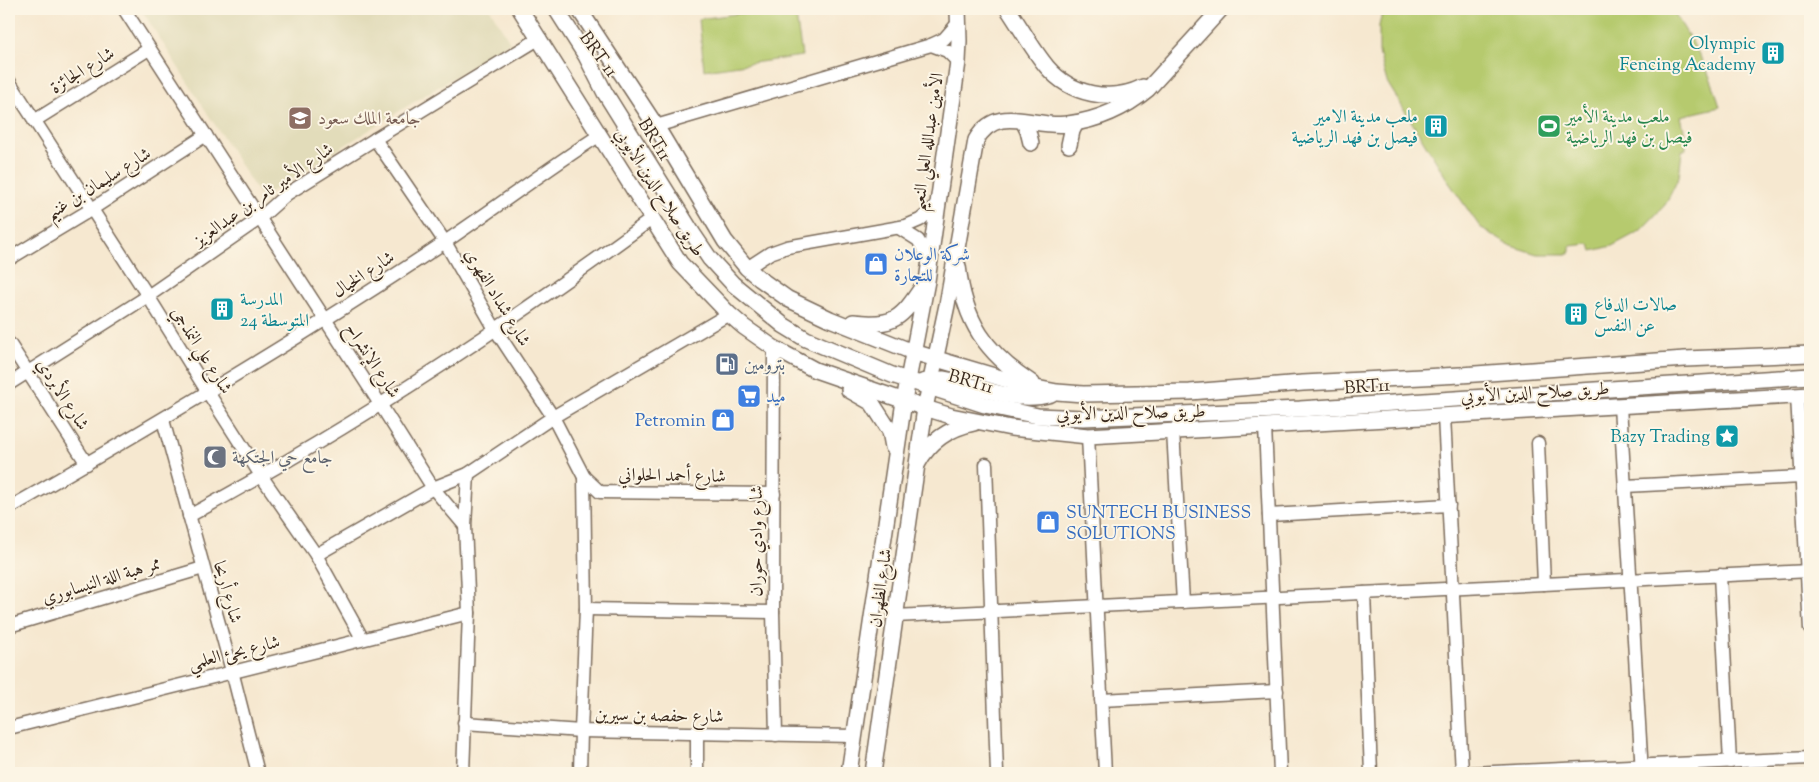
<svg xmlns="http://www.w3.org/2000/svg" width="1819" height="782" viewBox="0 0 1819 782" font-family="'Sorts Mill Goudy',Amiri,serif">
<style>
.built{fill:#e2dcba}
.garden{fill:#b6ca6e;stroke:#787a46}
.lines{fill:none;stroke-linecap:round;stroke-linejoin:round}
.minor-casing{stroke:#7c6c5c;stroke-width:15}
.major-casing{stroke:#7c6c5c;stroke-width:18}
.minor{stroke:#fff;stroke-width:12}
.major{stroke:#fff;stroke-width:15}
.labels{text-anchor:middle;stroke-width:4;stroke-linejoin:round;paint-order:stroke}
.culture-label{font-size:18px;fill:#0d838f;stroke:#fcf5e5;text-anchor:end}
.street-label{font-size:18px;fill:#3b2a1e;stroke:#fcf5e5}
.leisure-label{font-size:18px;fill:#27864d;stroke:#fcf5e5;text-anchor:start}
.education-label{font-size:18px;fill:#785e54;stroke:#fcf5e5;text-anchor:start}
.shop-label{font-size:18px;fill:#366cbe;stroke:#fcf5e5;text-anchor:start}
.service-label{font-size:18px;fill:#4e5e75;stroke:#fcf5e5;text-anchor:start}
.worship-label{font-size:18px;fill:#5b616d;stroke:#fcf5e5;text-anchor:start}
</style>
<rect width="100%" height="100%" fill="#fcf5e5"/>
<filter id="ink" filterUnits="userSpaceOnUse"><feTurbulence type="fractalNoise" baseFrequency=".02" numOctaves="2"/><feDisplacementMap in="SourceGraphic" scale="10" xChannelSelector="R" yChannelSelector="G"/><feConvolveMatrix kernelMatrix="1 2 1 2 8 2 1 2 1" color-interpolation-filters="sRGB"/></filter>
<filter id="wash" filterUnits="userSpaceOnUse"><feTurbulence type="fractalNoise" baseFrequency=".0096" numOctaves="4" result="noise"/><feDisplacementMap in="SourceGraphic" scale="20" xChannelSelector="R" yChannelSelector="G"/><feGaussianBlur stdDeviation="1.12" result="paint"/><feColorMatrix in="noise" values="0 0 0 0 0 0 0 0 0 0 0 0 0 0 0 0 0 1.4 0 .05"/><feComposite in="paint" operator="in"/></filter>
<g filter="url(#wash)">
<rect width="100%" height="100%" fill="#f6e8d0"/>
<path class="built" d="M 141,9 L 490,9 L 510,42 L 267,194 L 259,194 Z"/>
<g class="garden">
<path d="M 771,9 L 795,9 L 802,56 L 704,70 L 699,19 Z"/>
<path d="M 1383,9 L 1672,9 C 1692,42 1710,68 1720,107 L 1681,116 L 1685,135 L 1686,149 L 1682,151 L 1679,177 L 1665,205 L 1640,231 L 1612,246 L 1592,251 L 1590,244 L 1570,246 L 1570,254 L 1537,254 L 1508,245 L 1480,227 L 1450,184 L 1387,82 L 1379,53 L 1379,26 Z"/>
</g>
</g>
<g filter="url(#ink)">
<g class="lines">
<g class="minor-casing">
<g id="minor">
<path d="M 124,9 L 380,404 L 433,488 L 465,526"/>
<path d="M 931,45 L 947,51 L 958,62"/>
<path d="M 9,81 L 148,296 L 207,391 L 262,477 L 316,555 L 362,638"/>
<path d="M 34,121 L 149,49"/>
<path d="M 656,126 L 931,45 L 944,39 L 959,22"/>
<path d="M 375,139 L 445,242 L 495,329 L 553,417 L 584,477 L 600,492 L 774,494"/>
<path d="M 899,228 L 918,240 L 930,260"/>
<path d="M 9,259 L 92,209 L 206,135"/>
<path d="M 747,268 L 770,253 L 787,247 L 906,226 L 920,220 L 937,205"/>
<path d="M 9,343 L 87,464"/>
<path d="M 774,348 L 773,612 L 776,735"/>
<path d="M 9,384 L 148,296 L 259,219 L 287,194 L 375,139 L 540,38"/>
<path d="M 1797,396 L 1810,629"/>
<path d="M 1620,406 L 1642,773"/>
<path d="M 1444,416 L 1462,773"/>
<path d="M 163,420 L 232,671 L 258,773"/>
<path d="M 1265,426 L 1280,773"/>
<path d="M 1173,431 L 1183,602"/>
<path d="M 1088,436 L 1105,773"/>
<path d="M 1538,443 L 1544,584"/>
<path d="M 986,464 L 997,773"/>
<path d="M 1625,486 L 1802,477"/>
<path d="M 9,508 C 156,424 303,337 445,242 C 497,207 547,169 600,135"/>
<path d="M 1269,515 L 1449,505"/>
<path d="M 189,516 C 351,429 505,327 653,218"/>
<path d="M 316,555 L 433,488 L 468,474 L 553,417 L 729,314"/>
<path d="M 1720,575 L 1730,762"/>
<path d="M 1364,593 L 1371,773"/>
<path d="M 586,609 L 773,612"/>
<path d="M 895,616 L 1810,571"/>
<path d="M 9,626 L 203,568"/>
<path d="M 1101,700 L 1277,691"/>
<path d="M 464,723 L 581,731 L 854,736"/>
<path d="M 9,728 L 469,613"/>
<path d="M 697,734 L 697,773"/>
<path d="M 463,773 L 469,613 L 465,526 L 468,474"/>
<path d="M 580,773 L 581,731 L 586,609 L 584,477"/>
<path d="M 1472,773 L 1810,758"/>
</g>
</g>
<g class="major-casing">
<g id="major">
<path d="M 520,9 L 680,263 L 729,314 L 744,327 L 774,348 L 815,370 L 925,408 L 951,416 L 1011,428 L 1088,436 L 1810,395"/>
<path d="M 556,9 L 586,56 L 605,93 L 693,234 L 710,259 L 733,284 L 783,325 L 806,339 L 892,375 L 985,405 L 1038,416 L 1083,418 L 1300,409 L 1810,376"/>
<path d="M 579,9 L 656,126 L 725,241 L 747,268 L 760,279 L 788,299 L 830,319 L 913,352 L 1031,387 L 1057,392 L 1083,394 L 1190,392 L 1303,383 L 1461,375 L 1685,359 L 1810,354"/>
<path d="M 1008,9 C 1021,28 1032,49 1047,67 C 1071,95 1110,103 1143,87"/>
<path d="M 1023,121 L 1028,131 L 1031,143"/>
<path d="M 1069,145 L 1072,131 L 1076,123"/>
<path d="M 958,266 C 964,321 986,354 1032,383"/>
<path d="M 853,322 C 894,327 901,319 923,286"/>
<path d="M 922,382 L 931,380 L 943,379 C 979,385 1014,405 1051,394"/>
<path d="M 849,390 L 872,403 L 890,431 L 893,447"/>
<path d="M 918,463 C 930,441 950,428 974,423"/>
<path d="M 849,773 L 904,401 L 927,281 L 958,62 L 959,41 L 958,9"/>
<path d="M 873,773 L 925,408 L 947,305 L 976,140 C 998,102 1033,129 1068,124 C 1099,120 1124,109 1148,89 L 1221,9"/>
</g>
</g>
<use href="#minor" class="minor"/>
<use href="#major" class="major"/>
</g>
</g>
<defs>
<g id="building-square" transform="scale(1.25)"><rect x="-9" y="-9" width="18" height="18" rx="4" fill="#0f9aa8" stroke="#fcf5e5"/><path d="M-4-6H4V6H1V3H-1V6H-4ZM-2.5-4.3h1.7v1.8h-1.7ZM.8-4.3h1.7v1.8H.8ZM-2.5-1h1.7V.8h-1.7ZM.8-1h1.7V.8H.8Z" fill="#fff"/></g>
<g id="university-square" transform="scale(1.25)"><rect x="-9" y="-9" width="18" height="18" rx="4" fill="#8d6e63" stroke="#fcf5e5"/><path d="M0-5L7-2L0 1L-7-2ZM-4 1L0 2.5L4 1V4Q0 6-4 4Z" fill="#fff"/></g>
<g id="stadium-square" transform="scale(1.25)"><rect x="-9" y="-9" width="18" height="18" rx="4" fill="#2e9e5b" stroke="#fcf5e5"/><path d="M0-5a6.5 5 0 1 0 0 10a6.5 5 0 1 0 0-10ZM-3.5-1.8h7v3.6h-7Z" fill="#fff"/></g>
<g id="shop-square" transform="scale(1.25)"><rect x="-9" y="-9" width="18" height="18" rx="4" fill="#3f7fe0" stroke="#fcf5e5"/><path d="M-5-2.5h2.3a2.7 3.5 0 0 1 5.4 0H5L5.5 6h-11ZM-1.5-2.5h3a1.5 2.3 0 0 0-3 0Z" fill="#fff"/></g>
<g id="fuel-square" transform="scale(1.25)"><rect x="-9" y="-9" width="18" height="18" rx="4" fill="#5c6f8a" stroke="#fcf5e5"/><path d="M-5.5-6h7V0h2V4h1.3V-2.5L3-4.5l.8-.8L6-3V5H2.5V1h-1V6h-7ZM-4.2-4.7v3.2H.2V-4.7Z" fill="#fff"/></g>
<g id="supermarket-square" transform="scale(1.25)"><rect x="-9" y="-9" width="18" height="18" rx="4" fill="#3f7fe0" stroke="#fcf5e5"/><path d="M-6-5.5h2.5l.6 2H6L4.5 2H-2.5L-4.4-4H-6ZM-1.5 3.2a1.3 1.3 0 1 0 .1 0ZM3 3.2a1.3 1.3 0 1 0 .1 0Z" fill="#fff"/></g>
<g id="sight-square" transform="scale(1.25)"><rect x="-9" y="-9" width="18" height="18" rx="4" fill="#0f9aa8" stroke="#fcf5e5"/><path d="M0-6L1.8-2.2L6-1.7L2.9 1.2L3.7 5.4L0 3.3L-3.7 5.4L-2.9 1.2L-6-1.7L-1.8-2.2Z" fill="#fff"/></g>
<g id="mosque-square" transform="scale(1.25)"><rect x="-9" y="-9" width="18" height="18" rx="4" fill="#6b7280" stroke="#fcf5e5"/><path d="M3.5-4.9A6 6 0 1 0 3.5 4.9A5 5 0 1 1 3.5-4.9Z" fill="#fff"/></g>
</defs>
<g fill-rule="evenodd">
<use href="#building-square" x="1773" y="53"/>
<use href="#university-square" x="300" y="118"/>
<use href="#building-square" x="1436" y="126"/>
<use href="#stadium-square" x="1549" y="126"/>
<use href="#shop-square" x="876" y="264"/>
<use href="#building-square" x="222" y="309"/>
<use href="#building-square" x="1576" y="314"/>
<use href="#fuel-square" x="727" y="364"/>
<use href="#supermarket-square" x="749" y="396"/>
<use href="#shop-square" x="723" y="420"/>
<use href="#sight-square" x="1727" y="436"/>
<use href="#mosque-square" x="215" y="457"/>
<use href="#shop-square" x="1048" y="522"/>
</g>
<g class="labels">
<g class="culture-label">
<text x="1756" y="49">Olympic<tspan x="1756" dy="21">Fencing Academy</tspan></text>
<text x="1418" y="122">ملعب مدينة الامير<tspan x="1418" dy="21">فيصل بن فهد الرياضية</tspan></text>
<text x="240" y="305" text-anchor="start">المدرسة<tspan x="240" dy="21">المتوسطة 24</tspan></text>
<text x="1594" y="310" text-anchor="start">صالات الدفاع<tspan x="1594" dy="21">عن النفس</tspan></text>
<text x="1710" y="442">Bazy Trading</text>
</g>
<g class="street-label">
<text transform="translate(599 54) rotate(54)" y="6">BRT 11</text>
<text transform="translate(82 70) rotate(-32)" y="6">شارع الجائزة</text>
<text transform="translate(655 139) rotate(58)" y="6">BRT11</text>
<text transform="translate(927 142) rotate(-82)" y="6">الأمين عبدالله العلي النعيم</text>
<text transform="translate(98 183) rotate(-32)" y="6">شارع سليمان بن غنيم</text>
<text transform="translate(660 192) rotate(57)" y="6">طريق صلاح الدين الأيوبي</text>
<text transform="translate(263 194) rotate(-35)" y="6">شارع الأمير ثامر بن عبدالعزيز</text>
<text transform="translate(363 274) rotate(-33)" y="6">شارع الخيال</text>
<text transform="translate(498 297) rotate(59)" y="6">شارع شداد الفهري</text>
<text transform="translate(202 350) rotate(58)" y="6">شارع علي النمذجي</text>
<text transform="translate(373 360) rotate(57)" y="6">شارع الإنشراح</text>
<text transform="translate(971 381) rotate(16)" y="6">BRT11</text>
<text transform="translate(1367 386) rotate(-4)" y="6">BRT11</text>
<text transform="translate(1535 392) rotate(-3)" y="6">طريق صلاح الدين الأيوبي</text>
<text transform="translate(63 394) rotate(57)" y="6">شارع الأبردي</text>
<text transform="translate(1131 412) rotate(-1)" y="6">طريق صلاح الدين الأيوبي</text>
<text transform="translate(672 475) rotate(1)" y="6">شارع أحمد الحلواني</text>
<text transform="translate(756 541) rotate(-90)" y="6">شارع وادي حوران</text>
<text transform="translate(101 580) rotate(-17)" y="6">ممر هبة اللة النيسابوري</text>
<text transform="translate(880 588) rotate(-82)" y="6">شارع الظهران</text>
<text transform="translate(228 592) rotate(74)" y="6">شارع أريحا</text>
<text transform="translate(234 652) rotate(-14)" y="6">شارع يحئ العلمي</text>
<text transform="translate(659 715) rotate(1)" y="6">شارع حفصه بن سيرين</text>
</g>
<g class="leisure-label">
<text x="1566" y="122">ملعب مدينة الأمير<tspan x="1566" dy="21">فيصل بن فهد الرياضية</tspan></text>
</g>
<g class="education-label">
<text x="318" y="124">جامعة الملك سعود</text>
</g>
<g class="shop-label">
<text x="894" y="260">شركة الوعلان<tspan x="894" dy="21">للتجارة</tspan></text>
<text x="766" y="402">ميد</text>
<text x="706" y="426" text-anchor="end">Petromin</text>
<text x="1066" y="518">SUNTECH BUSINESS<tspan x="1066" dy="21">SOLUTIONS</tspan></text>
</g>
<g class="service-label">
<text x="744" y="370">بترومين</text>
</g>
<g class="worship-label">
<text x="232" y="463">جامع حي الجتكهة</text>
</g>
</g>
<rect width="1819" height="782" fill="none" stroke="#fcf5e5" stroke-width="30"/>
</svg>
